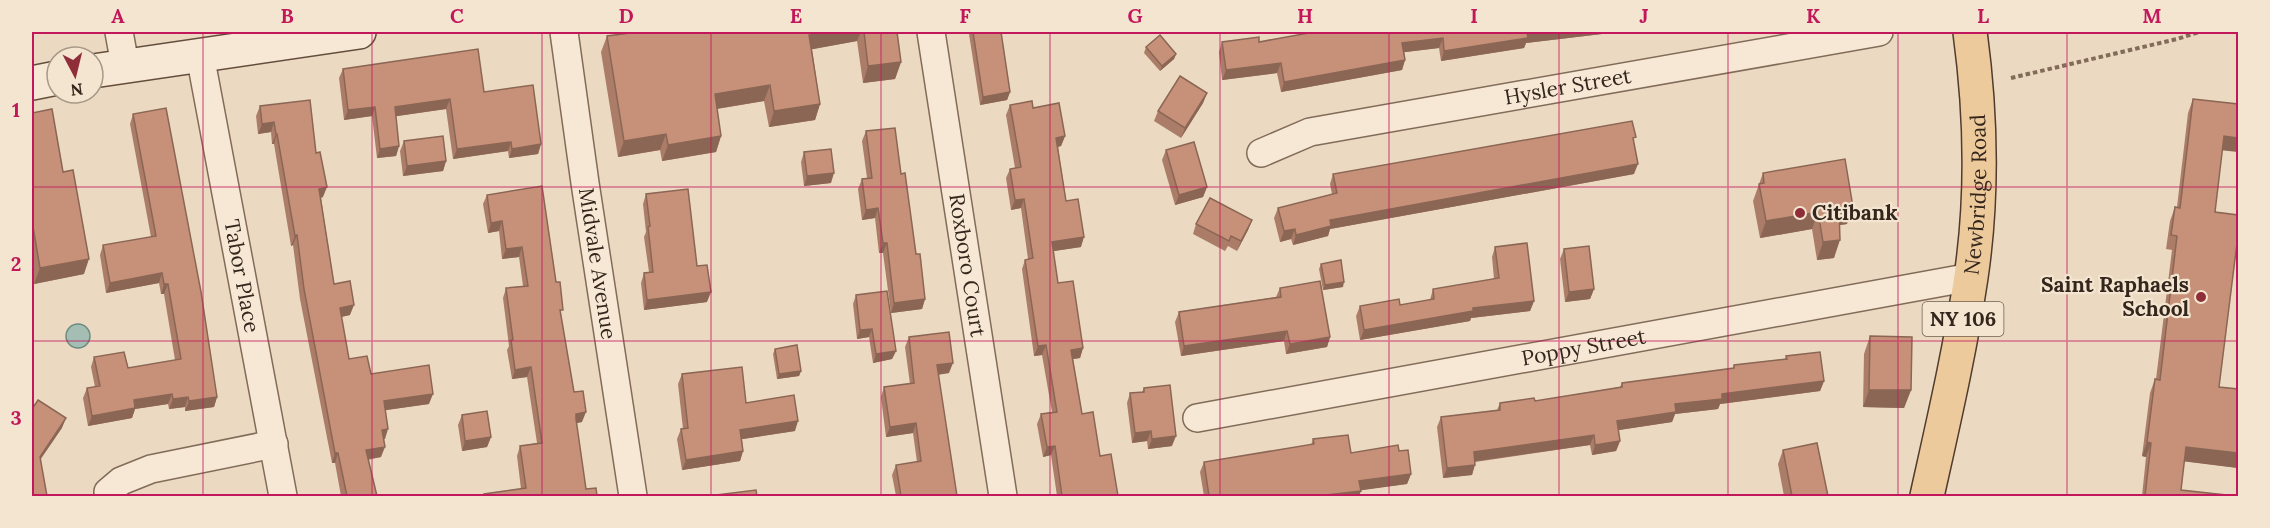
<svg xmlns="http://www.w3.org/2000/svg" width="2270" height="528" viewBox="0 0 2270 528" font-family="Lora,serif">
<style>
.water{fill:#a4beb3;stroke:#6b8b80;stroke-width:1.5}
.lines{fill:none;stroke-linecap:round;stroke-linejoin:round}
.minor-casing{stroke:#836b5a;stroke-width:30}
.secondary-casing{stroke:#654d3d;stroke-width:36}
.primary-casing{stroke:#513b2e;stroke-width:36}
.path{stroke:#836b5a;stroke-width:4;stroke-dasharray:4.5 3;stroke-linecap:butt}
.minor{stroke:#f6e8d4;stroke-width:27}
.secondary{stroke:#f6e8d4;stroke-width:33}
.primary{stroke:#edca9b;stroke-width:33}
.wall{fill:#ab7d68}
.shaded-wall{fill:#8b6655}
.building{fill:#c79179;stroke:#8b6655;stroke-width:1.5}
.grid{fill:none;stroke:#c2185b;stroke-width:1.5;stroke-opacity:0.55}
.poi-dot{fill:#8f2e39;stroke:#f3e5d0;stroke-width:2}
.labels{text-anchor:middle;stroke-width:4.5;stroke-linejoin:round;paint-order:stroke}
.shield{fill:#f3e5d0;stroke:#6d5f53;stroke-width:1.5}
.shield-label{font-size:20px;font-weight:bold;fill:#34261d}
.street-label{font-size:21px;fill:#34261d;stroke:#f3e5d0}
.poi-label{font-size:21px;font-weight:bold;fill:#34261d;stroke:#f3e5d0;text-anchor:start}
.neatline{fill:none;stroke:#c2185b;stroke-width:2}
.grid-label{font-size:20px;text-anchor:middle;font-weight:bold;fill:#c2185b}
</style>
<rect width="100%" height="100%" fill="#ebdac1"/>
<circle class="water" cx="78" cy="336" r="12"/>
<g class="lines">
<g class="minor-casing">
<g id="minor">
<path d="M 119,32 L 125,65"/>
<path id="s1" d="M 564,32 L 585,183 L 633,496"/>
<path id="s2" d="M 931,32 L 1003,496"/>
<path id="s3" d="M 200,55 L 283,496"/>
<path id="s4" d="M 1261,153 L 1310,132 L 1879,32"/>
<path id="s5" d="M 1197,418 L 1971,277"/>
<path d="M 108,492 L 121,481 L 151,469 L 274,444"/>
</g>
</g>
<g class="secondary-casing">
<g id="secondary">
<path d="M 93,71 L 359,32"/>
<path d="M 32,83 L 57,78"/>
</g>
</g>
<g class="primary-casing">
<g id="primary">
<path id="s6" d="M 1927,496 C 1943,424 1960,351 1971,277 C 1983,196 1981,113 1970,32"/>
</g>
</g>
<path class="path" d="M 2011,78 L 2177,39 L 2199,32"/>
<use href="#minor" class="minor"/>
<use href="#secondary" class="secondary"/>
<use href="#primary" class="primary"/>
</g>
<g class="wall">
<path d="M 638,32 L 897,32 L 901,62 L 895,79 L 863,83 L 857,41 L 812,49 L 820,104 L 815,120 L 769,127 L 764,101 L 717,109 L 721,136 L 716,152 L 662,161 L 660,150 L 618,157 L 601,52 L 607,36 Z"/>
<path d="M 969,32 L 1001,32 L 1010,92 L 1007,100 L 980,105 L 969,34 Z"/>
<path d="M 1314,32 L 1603,32 L 1602,34 L 1526,43 L 1524,48 L 1441,61 L 1439,48 L 1404,52 L 1405,60 L 1402,70 L 1281,92 L 1277,73 L 1222,80 L 1219,52 L 1222,42 L 1259,42 Z"/>
<path d="M 1146,47 L 1176,54 L 1174,59 L 1160,71 L 1144,53 Z"/>
<path d="M 343,69 L 484,92 L 541,144 L 538,154 L 509,158 L 508,151 L 453,159 L 446,109 L 396,116 L 399,146 L 396,156 L 377,158 L 372,116 L 344,120 L 339,78 Z"/>
<path d="M 1207,93 L 1203,103 L 1181,138 L 1154,121 L 1158,111 Z"/>
<path d="M 2193,99 L 2222,150 L 2215,212 L 2238,258 L 2235,258 L 2219,387 L 2238,389 L 2238,468 L 2184,461 L 2181,490 L 2236,496 L 2142,496 L 2146,457 L 2142,456 L 2150,393 L 2155,379 L 2156,379 L 2172,250 L 2166,249 L 2170,221 L 2175,207 L 2177,207 L 2188,113 Z"/>
<path d="M 1010,105 L 1033,108 L 1065,136 L 1061,146 L 1058,147 L 1066,201 L 1081,247 L 1053,251 L 1058,283 L 1083,348 L 1080,358 L 1073,359 L 1082,414 L 1118,496 L 1057,496 L 1051,455 L 1043,457 L 1037,424 L 1041,414 L 1052,412 L 1042,355 L 1034,356 L 1022,269 L 1025,260 L 1028,259 L 1021,208 L 1011,210 L 1006,178 L 1010,169 L 1015,168 L 1006,115 Z"/>
<path d="M 260,106 L 316,153 L 323,197 L 321,198 L 334,284 L 350,315 L 341,317 L 349,359 L 371,374 L 429,404 L 385,410 L 385,439 L 383,439 L 381,457 L 368,460 L 377,496 L 341,496 L 335,463 L 332,463 L 300,299 L 293,245 L 291,246 L 274,144 L 272,144 L 271,132 L 258,134 L 256,116 Z"/>
<path d="M 32,113 L 84,274 L 34,284 L 32,268 Z"/>
<path d="M 133,114 L 217,397 L 214,407 L 185,411 L 185,407 L 169,409 L 168,404 L 135,409 L 132,418 L 88,426 L 83,398 L 87,388 L 95,387 L 91,367 L 94,357 L 128,368 L 175,360 L 164,294 L 161,294 L 159,283 L 106,293 L 100,255 L 103,245 L 151,237 L 130,124 Z"/>
<path d="M 866,131 L 901,174 L 925,299 L 922,309 L 891,313 L 883,253 L 879,253 L 875,218 L 862,220 L 858,189 L 862,179 L 867,178 L 862,141 Z"/>
<path d="M 404,141 L 446,161 L 443,171 L 403,176 L 400,151 Z"/>
<path d="M 1634,143 L 1634,174 L 1330,229 L 1328,236 L 1293,245 L 1291,239 L 1280,242 L 1274,218 L 1278,208 L 1332,194 L 1330,184 L 1333,174 Z"/>
<path d="M 1166,150 L 1207,187 L 1203,197 L 1175,205 L 1162,160 Z"/>
<path d="M 804,152 L 831,183 L 804,186 L 801,162 Z"/>
<path d="M 1763,173 L 1847,224 L 1840,225 L 1834,258 L 1817,260 L 1812,229 L 1760,238 L 1753,201 Z"/>
<path d="M 542,186 L 561,315 L 574,392 L 582,422 L 576,423 L 586,489 L 597,496 L 483,496 L 484,494 L 521,489 L 517,456 L 520,446 L 537,443 L 527,377 L 512,379 L 507,350 L 509,346 L 503,298 L 506,288 L 523,286 L 519,257 L 502,259 L 499,231 L 488,233 L 483,204 L 487,195 Z"/>
<path d="M 646,194 L 697,266 L 707,302 L 644,310 L 641,283 L 644,273 L 649,272 L 644,237 L 646,232 L 643,204 Z"/>
<path d="M 1252,220 L 1248,230 L 1237,251 L 1228,246 L 1225,251 L 1193,234 L 1196,224 Z"/>
<path d="M 1495,247 L 1534,301 L 1530,311 L 1471,318 L 1470,321 L 1360,340 L 1356,316 L 1360,306 L 1400,305 L 1430,300 L 1433,289 L 1494,279 L 1492,257 Z"/>
<path d="M 1564,249 L 1594,289 L 1590,299 L 1565,302 L 1560,259 Z"/>
<path d="M 1321,264 L 1343,287 L 1323,290 L 1319,269 Z"/>
<path d="M 1280,288 L 1330,337 L 1327,347 L 1286,354 L 1284,341 L 1181,356 L 1175,322 L 1179,312 L 1276,297 Z"/>
<path d="M 856,295 L 896,351 L 892,359 L 873,363 L 869,337 L 857,339 L 853,304 Z"/>
<path d="M 1870,336 L 1911,390 L 1904,408 L 1863,407 L 1864,354 Z"/>
<path d="M 909,337 L 949,373 L 938,375 L 957,496 L 896,496 L 892,475 L 896,465 L 917,462 L 913,433 L 886,437 L 881,397 L 884,387 L 910,384 L 905,347 Z"/>
<path d="M 775,349 L 801,371 L 799,376 L 777,379 L 773,354 Z"/>
<path d="M 1786,356 L 1824,381 L 1820,391 L 1720,404 L 1718,409 L 1675,414 L 1672,422 L 1618,430 L 1620,441 L 1616,451 L 1592,455 L 1590,445 L 1475,462 L 1472,475 L 1443,478 L 1437,427 L 1441,417 L 1497,410 L 1500,403 L 1535,401 L 1620,387 L 1622,383 L 1733,368 L 1734,365 L 1785,359 Z"/>
<path d="M 682,374 L 746,403 L 795,431 L 742,439 L 743,451 L 740,461 L 682,470 L 677,439 L 681,429 L 683,429 L 678,384 Z"/>
<path d="M 1144,388 L 1172,446 L 1148,449 L 1147,441 L 1132,443 L 1127,403 L 1130,393 L 1142,392 Z"/>
<path d="M 462,415 L 491,437 L 487,447 L 462,451 L 458,425 Z"/>
<path d="M 1313,439 L 1351,453 L 1399,451 L 1411,474 L 1407,484 L 1360,490 L 1359,496 L 1204,496 L 1200,472 L 1204,462 L 1311,445 Z"/>
<path d="M 1783,450 L 1828,496 L 1784,496 L 1778,464 Z"/>
</g>
<g class="shaded-wall">
<path d="M 826,32 L 861,32 L 857,41 L 803,51 L 809,35 Z"/>
<path d="M 1080,32 L 1091,32 L 1079,34 Z"/>
<path d="M 1543,32 L 1603,32 L 1602,34 L 1526,43 L 1524,48 L 1441,61 L 1444,51 L 1527,33 Z"/>
<path d="M 1443,38 L 1439,48 L 1398,53 L 1402,43 Z"/>
<path d="M 1176,54 L 1174,59 L 1160,71 L 1162,66 Z"/>
<path d="M 1405,60 L 1402,70 L 1281,92 L 1284,82 Z"/>
<path d="M 901,62 L 895,79 L 863,83 L 868,66 Z"/>
<path d="M 1281,63 L 1277,73 L 1222,80 L 1226,70 Z"/>
<path d="M 770,85 L 764,101 L 709,110 L 715,94 Z"/>
<path d="M 1010,92 L 1007,100 L 980,105 L 983,97 Z"/>
<path d="M 1207,93 L 1203,103 L 1181,138 L 1185,128 Z"/>
<path d="M 450,99 L 446,109 L 391,117 L 395,107 Z"/>
<path d="M 820,104 L 815,120 L 769,127 L 774,111 Z"/>
<path d="M 375,107 L 372,116 L 344,120 L 348,110 Z"/>
<path d="M 274,122 L 271,132 L 258,134 L 262,124 Z"/>
<path d="M 276,134 L 277,134 L 274,144 L 272,144 Z"/>
<path d="M 666,134 L 660,150 L 618,157 L 624,141 Z"/>
<path d="M 721,136 L 716,152 L 662,161 L 668,145 Z"/>
<path d="M 1065,136 L 1061,146 L 1053,148 L 1056,138 Z"/>
<path d="M 2224,136 L 2238,138 L 2238,152 L 2219,150 Z"/>
<path d="M 511,142 L 508,151 L 453,159 L 457,149 Z"/>
<path d="M 541,144 L 538,154 L 509,158 L 512,149 Z"/>
<path d="M 399,146 L 396,156 L 377,158 L 380,149 Z"/>
<path d="M 446,161 L 443,171 L 403,176 L 407,166 Z"/>
<path d="M 1638,164 L 1634,174 L 1330,229 L 1328,236 L 1293,245 L 1296,235 L 1330,220 Z"/>
<path d="M 834,173 L 831,183 L 804,186 L 807,176 Z"/>
<path d="M 327,187 L 323,197 L 315,199 L 319,189 Z"/>
<path d="M 1207,187 L 1203,197 L 1175,205 L 1179,195 Z"/>
<path d="M 1024,199 L 1021,208 L 1011,210 L 1015,200 Z"/>
<path d="M 1853,207 L 1847,224 L 1833,226 L 1839,209 Z"/>
<path d="M 878,208 L 875,218 L 862,220 L 866,210 Z"/>
<path d="M 1818,212 L 1812,229 L 1760,238 L 1766,221 Z"/>
<path d="M 1252,220 L 1248,230 L 1237,251 L 1241,241 Z"/>
<path d="M 502,221 L 499,231 L 488,233 L 491,223 Z"/>
<path d="M 1295,229 L 1291,239 L 1280,242 L 1284,231 Z"/>
<path d="M 297,235 L 293,245 L 291,246 L 295,236 Z"/>
<path d="M 1084,237 L 1081,247 L 1048,252 L 1052,242 Z"/>
<path d="M 1840,240 L 1834,258 L 1817,260 L 1823,242 Z"/>
<path d="M 883,243 L 887,243 L 883,253 L 879,253 Z"/>
<path d="M 2237,243 L 2238,243 L 2238,258 L 2232,257 Z"/>
<path d="M 522,247 L 519,257 L 502,259 L 506,249 Z"/>
<path d="M 89,259 L 84,274 L 34,284 L 40,268 Z"/>
<path d="M 162,273 L 159,283 L 106,293 L 110,283 Z"/>
<path d="M 1344,282 L 1343,287 L 1323,290 L 1325,285 Z"/>
<path d="M 164,284 L 168,284 L 164,294 L 161,294 Z"/>
<path d="M 1594,289 L 1590,299 L 1565,302 L 1569,292 Z"/>
<path d="M 711,292 L 707,302 L 644,310 L 647,300 Z"/>
<path d="M 925,299 L 922,309 L 891,313 L 894,303 Z"/>
<path d="M 1534,301 L 1530,311 L 1471,318 L 1470,321 L 1360,340 L 1364,330 L 1473,308 Z"/>
<path d="M 354,305 L 350,315 L 336,318 L 340,308 Z"/>
<path d="M 872,329 L 869,337 L 857,339 L 860,330 Z"/>
<path d="M 1287,331 L 1284,341 L 1181,356 L 1184,346 Z"/>
<path d="M 1330,337 L 1327,347 L 1286,354 L 1290,344 Z"/>
<path d="M 1046,345 L 1042,355 L 1034,356 L 1038,346 Z"/>
<path d="M 1083,348 L 1080,358 L 1067,360 L 1071,350 Z"/>
<path d="M 896,351 L 892,359 L 873,363 L 876,354 Z"/>
<path d="M 953,363 L 949,373 L 933,375 L 937,365 Z"/>
<path d="M 531,367 L 527,377 L 512,379 L 515,370 Z"/>
<path d="M 801,371 L 799,376 L 777,379 L 779,374 Z"/>
<path d="M 1824,381 L 1820,391 L 1720,404 L 1718,409 L 1675,414 L 1672,422 L 1613,431 L 1617,421 L 1675,404 L 1722,394 Z"/>
<path d="M 1869,390 L 1911,390 L 1904,408 L 1863,407 Z"/>
<path d="M 172,394 L 168,404 L 135,409 L 132,418 L 88,426 L 92,416 L 134,400 Z"/>
<path d="M 433,394 L 429,404 L 380,411 L 384,401 Z"/>
<path d="M 188,397 L 185,407 L 169,409 L 173,399 Z"/>
<path d="M 217,397 L 214,407 L 185,411 L 189,401 Z"/>
<path d="M 586,412 L 582,422 L 572,424 L 576,414 Z"/>
<path d="M 66,418 L 62,428 L 36,466 L 40,457 Z"/>
<path d="M 798,421 L 795,431 L 737,440 L 740,430 Z"/>
<path d="M 916,423 L 913,433 L 886,437 L 890,427 Z"/>
<path d="M 388,429 L 385,439 L 378,440 L 382,430 Z"/>
<path d="M 1151,431 L 1147,441 L 1132,443 L 1135,433 Z"/>
<path d="M 1594,435 L 1590,445 L 1470,462 L 1474,452 Z"/>
<path d="M 1176,436 L 1172,446 L 1148,449 L 1152,439 Z"/>
<path d="M 491,437 L 487,447 L 462,451 L 465,441 Z"/>
<path d="M 1620,441 L 1616,451 L 1592,455 L 1595,445 Z"/>
<path d="M 2147,442 L 2151,443 L 2146,457 L 2142,456 Z"/>
<path d="M 1055,446 L 1051,455 L 1043,457 L 1047,447 Z"/>
<path d="M 385,447 L 381,457 L 362,460 L 366,450 Z"/>
<path d="M 2186,447 L 2238,453 L 2238,468 L 2181,461 Z"/>
<path d="M 743,451 L 740,461 L 682,470 L 686,460 Z"/>
<path d="M 335,453 L 338,453 L 335,463 L 332,463 Z"/>
<path d="M 1475,465 L 1472,475 L 1443,478 L 1447,468 Z"/>
<path d="M 1411,474 L 1407,484 L 1356,491 L 1359,481 Z"/>
<path d="M 1361,491 L 1359,496 L 1317,496 Z"/>
</g>
<g class="building">
<path d="M 638,32 L 826,32 L 809,35 L 820,104 L 774,111 L 770,85 L 715,94 L 721,136 L 668,145 L 666,134 L 624,141 L 607,36 Z"/>
<path d="M 864,32 L 897,32 L 901,62 L 868,66 Z"/>
<path d="M 973,32 L 1001,32 L 1010,92 L 983,97 Z"/>
<path d="M 1314,32 L 1543,32 L 1527,33 L 1528,38 L 1444,51 L 1443,38 L 1402,43 L 1405,60 L 1284,82 L 1281,63 L 1226,70 L 1222,42 L 1259,37 L 1259,42 Z"/>
<path d="M 1160,35 L 1176,54 L 1162,66 L 1146,47 Z"/>
<path d="M 478,49 L 484,92 L 533,85 L 541,144 L 512,149 L 511,142 L 457,149 L 450,99 L 395,107 L 399,146 L 380,149 L 375,107 L 348,110 L 343,69 Z"/>
<path d="M 1180,76 L 1207,93 L 1185,128 L 1158,111 Z"/>
<path d="M 2193,99 L 2238,104 L 2238,138 L 2224,136 L 2215,212 L 2238,215 L 2238,243 L 2237,243 L 2219,387 L 2238,389 L 2238,453 L 2186,447 L 2181,490 L 2236,496 L 2145,496 L 2151,443 L 2147,442 L 2155,379 L 2160,380 L 2177,236 L 2171,235 L 2175,207 L 2180,208 Z"/>
<path d="M 310,100 L 316,153 L 320,152 L 327,187 L 319,189 L 334,284 L 350,281 L 354,305 L 340,308 L 349,359 L 367,356 L 371,374 L 429,365 L 433,394 L 384,401 L 388,429 L 382,430 L 385,447 L 366,450 L 377,496 L 347,496 L 338,453 L 335,453 L 304,289 L 297,235 L 295,236 L 277,134 L 276,134 L 274,122 L 262,124 L 260,106 Z"/>
<path d="M 1032,101 L 1033,108 L 1059,103 L 1065,136 L 1056,138 L 1066,201 L 1078,199 L 1084,237 L 1052,242 L 1058,283 L 1073,281 L 1083,348 L 1071,350 L 1082,414 L 1093,412 L 1100,456 L 1111,454 L 1118,496 L 1062,496 L 1055,446 L 1047,447 L 1041,414 L 1057,412 L 1046,345 L 1038,346 L 1025,260 L 1033,258 L 1024,199 L 1015,200 L 1010,169 L 1021,167 L 1010,105 Z"/>
<path d="M 166,108 L 201,292 L 217,397 L 189,401 L 188,397 L 173,399 L 172,394 L 134,400 L 135,408 L 92,416 L 87,388 L 100,386 L 94,357 L 124,352 L 128,368 L 181,359 L 168,284 L 164,284 L 162,273 L 110,283 L 103,245 L 156,236 L 133,114 Z"/>
<path d="M 52,109 L 63,172 L 73,170 L 89,259 L 40,268 L 32,221 L 32,113 Z"/>
<path d="M 1632,121 L 1636,137 L 1633,138 L 1638,164 L 1330,220 L 1331,226 L 1296,235 L 1295,229 L 1284,231 L 1278,208 L 1337,193 L 1333,174 Z"/>
<path d="M 895,128 L 901,174 L 905,173 L 916,254 L 920,254 L 925,299 L 894,303 L 887,243 L 883,243 L 878,208 L 866,210 L 862,179 L 872,178 L 866,131 Z"/>
<path d="M 443,136 L 446,161 L 407,166 L 404,141 Z"/>
<path d="M 1194,142 L 1207,187 L 1179,195 L 1166,150 Z"/>
<path d="M 831,149 L 834,173 L 807,176 L 804,152 Z"/>
<path d="M 1845,159 L 1853,207 L 1839,209 L 1840,240 L 1823,242 L 1818,212 L 1766,221 L 1759,184 L 1764,183 L 1763,173 Z"/>
<path d="M 542,186 L 556,282 L 560,282 L 563,310 L 560,310 L 574,392 L 583,391 L 586,412 L 576,414 L 576,419 L 586,489 L 596,488 L 597,496 L 484,496 L 484,494 L 526,488 L 520,446 L 542,443 L 531,367 L 515,370 L 511,340 L 513,340 L 506,288 L 528,286 L 522,247 L 506,249 L 502,221 L 491,223 L 487,195 Z"/>
<path d="M 688,189 L 697,266 L 707,265 L 711,292 L 647,300 L 644,273 L 653,272 L 648,227 L 650,226 L 646,194 Z"/>
<path d="M 1210,198 L 1252,220 L 1241,241 L 1231,236 L 1229,241 L 1196,224 Z"/>
<path d="M 1527,243 L 1534,301 L 1473,308 L 1473,311 L 1364,330 L 1360,306 L 1399,299 L 1400,305 L 1434,299 L 1433,289 L 1499,278 L 1495,247 Z"/>
<path d="M 1589,246 L 1594,289 L 1569,292 L 1564,249 Z"/>
<path d="M 1341,260 L 1344,282 L 1325,285 L 1321,264 Z"/>
<path d="M 1320,281 L 1330,337 L 1290,344 L 1287,331 L 1184,346 L 1179,312 L 1281,297 L 1280,288 Z"/>
<path d="M 887,291 L 896,351 L 876,354 L 872,329 L 860,330 L 856,295 Z"/>
<path d="M 949,332 L 953,363 L 937,365 L 957,496 L 901,496 L 896,465 L 921,461 L 916,423 L 890,427 L 884,387 L 914,383 L 909,337 Z"/>
<path d="M 1870,336 L 1912,337 L 1911,390 L 1869,390 Z"/>
<path d="M 797,345 L 801,371 L 779,374 L 775,349 Z"/>
<path d="M 1820,352 L 1824,381 L 1722,394 L 1722,399 L 1675,404 L 1676,412 L 1617,421 L 1620,441 L 1595,445 L 1594,435 L 1474,452 L 1475,465 L 1447,468 L 1441,417 L 1500,410 L 1500,403 L 1534,398 L 1535,401 L 1622,387 L 1622,383 L 1734,368 L 1734,365 L 1787,359 L 1786,356 Z"/>
<path d="M 742,367 L 746,403 L 794,395 L 798,421 L 740,430 L 743,451 L 686,460 L 681,429 L 688,428 L 682,374 Z"/>
<path d="M 1170,385 L 1176,436 L 1152,439 L 1151,431 L 1135,433 L 1130,393 L 1144,392 L 1144,388 Z"/>
<path d="M 38,400 L 66,418 L 40,457 L 47,496 L 32,496 L 32,409 Z"/>
<path d="M 487,411 L 491,437 L 465,441 L 462,415 Z"/>
<path d="M 1348,435 L 1351,453 L 1398,445 L 1399,451 L 1408,450 L 1411,474 L 1359,481 L 1361,491 L 1317,496 L 1209,496 L 1204,462 L 1314,444 L 1313,439 Z"/>
<path d="M 1817,443 L 1828,496 L 1792,496 L 1783,450 Z"/>
<path d="M 756,490 L 757,496 L 708,496 Z"/>
</g>
<path class="grid" d="M 203,32 L 203,496M 372,32 L 372,496M 542,32 L 542,496M 711,32 L 711,496M 881,32 L 881,496M 1050,32 L 1050,496M 1220,32 L 1220,496M 1389,32 L 1389,496M 1559,32 L 1559,496M 1728,32 L 1728,496M 1898,32 L 1898,496M 2067,32 L 2067,496M 32,187 L 2238,187M 32,341 L 2238,341"/>
<g class="poi-dot">
<circle cx="1800" cy="213" r="6"/>
<circle cx="2201" cy="297" r="6"/>
</g>
<g class="labels">
<rect class="shield" x="1922.5" y="302" width="81" height="34" rx="4.5"/>
<g class="shield-label">
<text x="1963" y="326">NY 106</text>
</g>
<g class="street-label">
<text dy="7" stroke="none"><textPath href="#s4" startOffset="315">Hysler Street</textPath></text>
<text dy="7" stroke="none"><textPath href="#s6" startOffset="306">Newbridge Road</textPath></text>
<text dy="7" stroke="none"><textPath href="#s1" startOffset="234">Midvale Avenue</textPath></text>
<text dy="7" stroke="none"><textPath href="#s2" startOffset="236">Roxboro Court</textPath></text>
<text dy="7" stroke="none"><textPath href="#s3" startOffset="225">Tabor Place</textPath></text>
<text dy="7" stroke="none"><textPath href="#s5" startOffset="393">Poppy Street</textPath></text>
</g>
<g class="poi-label">
<text x="1812" y="220">Citibank</text>
<text x="2189" y="292" text-anchor="end">Saint Raphaels<tspan x="2189" dy="24">School</tspan></text>
</g>
</g>
<rect width="2270" height="528" fill="none" stroke="#f3e5d0" stroke-width="66"/>
<g transform="translate(75 75) rotate(173)"><circle r="28" fill="#f3e5d0" stroke="#a79988" stroke-width="1.5"/>
<path d="M0-4.5L10 22L0 15L-10 22Z" fill="#8f2e39"/>
<text y="-9" font-size="16" font-weight="bold" text-anchor="middle" fill="#34261d">N</text>
</g>
<rect x="33" y="33" width="2204" height="462" class="neatline"/>
<g class="grid-label">
<text x="118" y="23">A</text>
<text x="287" y="23">B</text>
<text x="457" y="23">C</text>
<text x="626" y="23">D</text>
<text x="796" y="23">E</text>
<text x="965" y="23">F</text>
<text x="1135" y="23">G</text>
<text x="1305" y="23">H</text>
<text x="1474" y="23">I</text>
<text x="1644" y="23">J</text>
<text x="1813" y="23">K</text>
<text x="1983" y="23">L</text>
<text x="2152" y="23">M</text>
<text x="16" y="117">1</text>
<text x="16" y="271">2</text>
<text x="16" y="425">3</text>
</g>
</svg>
